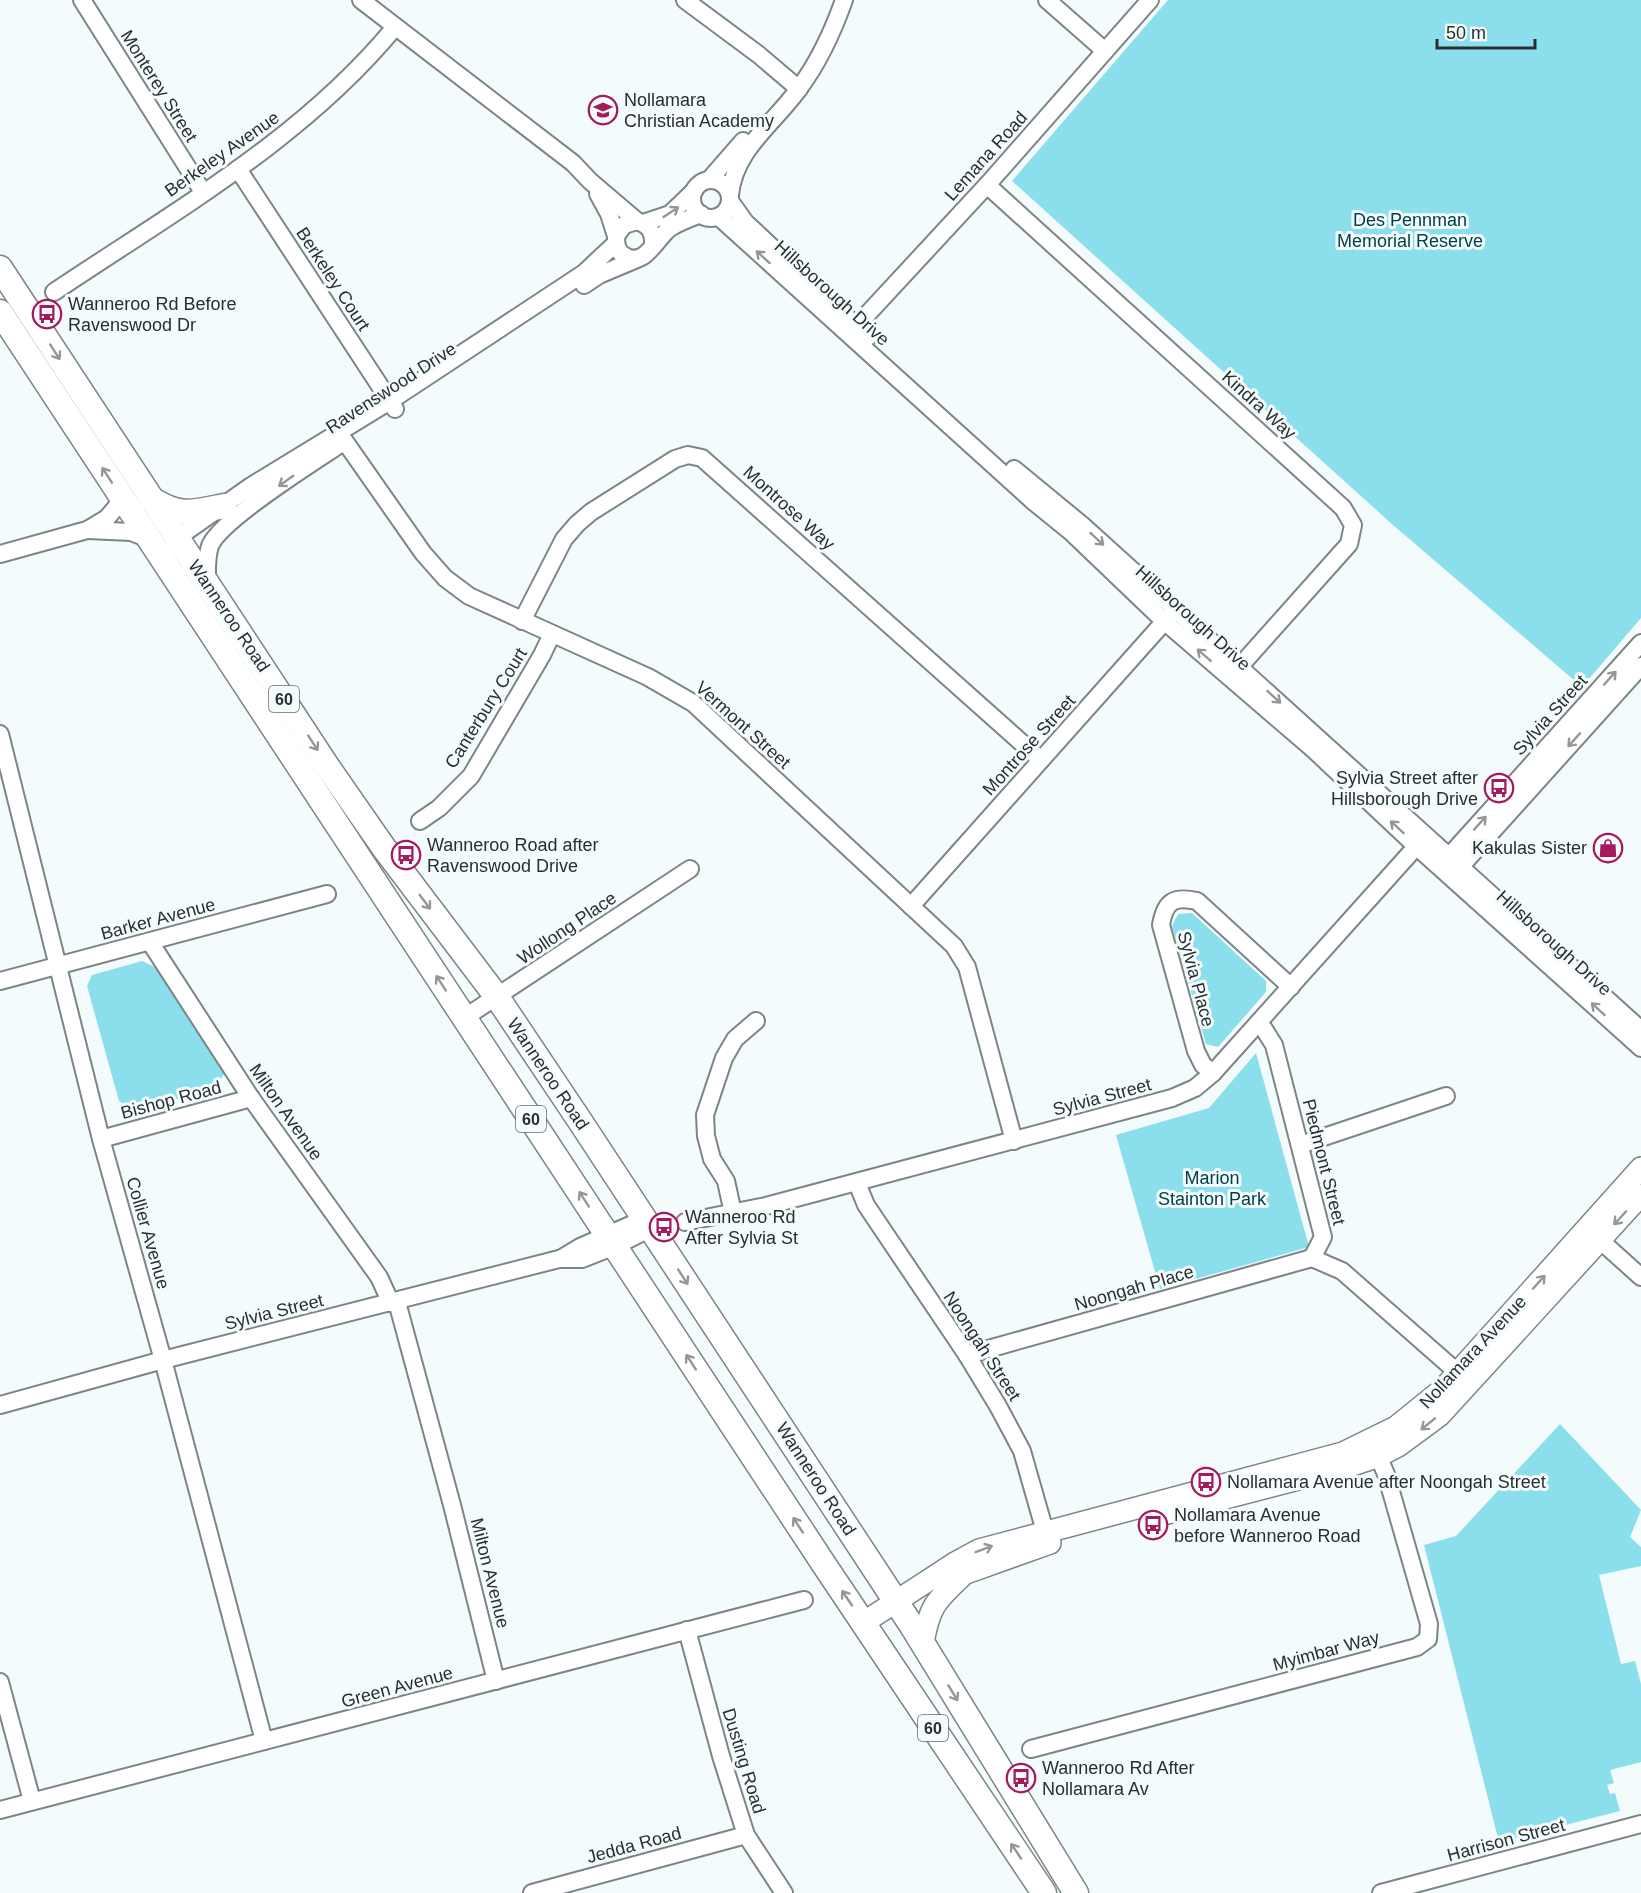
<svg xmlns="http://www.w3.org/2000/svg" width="1641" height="1893" viewBox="0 0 1641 1893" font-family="Helvetica,sans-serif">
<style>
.green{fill:#8bdfec}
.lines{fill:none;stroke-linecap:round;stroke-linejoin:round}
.minor-casing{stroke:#7d8586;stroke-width:20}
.major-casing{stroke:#7d8586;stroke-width:24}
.highway-casing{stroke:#7d8586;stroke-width:27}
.minor{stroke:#fff;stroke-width:16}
.major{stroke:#fff;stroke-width:21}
.highway{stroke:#fff;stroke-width:24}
.oneway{stroke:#959696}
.labels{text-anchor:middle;stroke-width:6;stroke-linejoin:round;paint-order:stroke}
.shield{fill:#f3fbfc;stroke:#676c6c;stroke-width:1.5}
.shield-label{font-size:16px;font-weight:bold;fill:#2b2e2e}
.street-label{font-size:18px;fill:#2b2e2e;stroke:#f3fbfc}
.poi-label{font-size:18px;fill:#2b2e2e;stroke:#f3fbfc;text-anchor:start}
.park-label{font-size:18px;fill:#004149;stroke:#f3fbfc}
</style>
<rect width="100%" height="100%" fill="#f3fbfc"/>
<g class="green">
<path d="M 1168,0 L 1641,0 L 1641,618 L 1582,687 L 1393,525 L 1012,181 Z"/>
<path d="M 1192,913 L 1266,981 L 1266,992 L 1218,1047 L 1206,1044 L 1172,926 L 1178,914 Z"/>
<path d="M 142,961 L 155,967 L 225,1073 L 213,1090 L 134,1110 L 119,1101 L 87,986 L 92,975 Z"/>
<path d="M 1256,1053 L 1309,1247 L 1160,1289 L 1116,1135 L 1209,1108 Z"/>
<path d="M 1560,1424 L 1641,1510 L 1630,1537 L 1641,1547 L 1641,1566 L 1599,1575 L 1621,1664 L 1635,1661 L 1641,1684 L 1641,1762 L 1610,1770 L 1614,1783 L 1607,1785 L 1610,1794 L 1615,1793 L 1620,1811 L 1499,1842 L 1424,1545 L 1456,1536 Z"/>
</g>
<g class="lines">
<g class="minor-casing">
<g id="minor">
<path d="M 82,0 L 203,192"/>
<path d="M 361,0 L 573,163 L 590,181 L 637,221"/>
<path d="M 685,0 L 759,55 L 799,89"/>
<path d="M 1047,0 L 1105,51"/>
<path d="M 238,169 L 395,409"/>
<path d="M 709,180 L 743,141"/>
<circle cx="711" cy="199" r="19"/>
<path d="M 987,185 L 1343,508 L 1353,525 L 1349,544 L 1233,674"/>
<path d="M 598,194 L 609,214 L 616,236"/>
<path d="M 730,195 C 734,149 776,122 800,87 C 820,60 833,31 844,0"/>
<path d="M 730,201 L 745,222 L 868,337"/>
<path d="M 719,217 L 1034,502 L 1071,532 L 1164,621 L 1314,750 L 1416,846 L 1641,1048"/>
<path d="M 643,223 L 670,214 L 694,191"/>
<path d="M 653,245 C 654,232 649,225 637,221 L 624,225 L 616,236 C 616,245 617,252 625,256 C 645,268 656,238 670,228 C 679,222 690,218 701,214"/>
<path d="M 584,285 L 599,275 L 637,259"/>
<path d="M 54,292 C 173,212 303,139 395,27"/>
<path d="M 849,334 L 987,185 L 1150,0"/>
<path d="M 339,433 L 423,553 L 445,578 L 469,596 L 648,677 L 693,703 L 954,946 L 967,967 L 1014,1141"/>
<path d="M 1014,469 L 1082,525 L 1641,1030"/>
<path d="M 88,530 L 131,532 L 149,539"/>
<path d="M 177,548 L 177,538 L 251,486 L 390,401 L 584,273 L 616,243"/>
<path d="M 0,554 L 87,530 L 107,518 L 123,499"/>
<path d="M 207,583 C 207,571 206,558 210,546 C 220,520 315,461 342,443"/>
<path d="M 522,621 L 564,539 L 577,524 L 591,512 L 675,459 L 688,455 L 702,458 L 1041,760"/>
<path d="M 0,734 L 101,1139 L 163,1360 L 264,1741"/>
<path d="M 420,821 L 439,808 L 471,776 L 542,655 L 552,634"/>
<path d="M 1443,863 L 1641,643"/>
<path d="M 1453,875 L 1641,666"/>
<path d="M 911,906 L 1172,613"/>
<path d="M 150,942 L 251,1098 L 379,1277 L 391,1303"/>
<path d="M 0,981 L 327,894"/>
<path d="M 464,1018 L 690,869"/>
<path d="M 1258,1023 L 1264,1029 L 1274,1045 L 1323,1237 L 1312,1258 L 1342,1271 L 1465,1379"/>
<path d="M 1213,1073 L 1203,1065 L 1196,1051 L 1161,925 C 1165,901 1174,896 1197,901 L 1291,987"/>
<path d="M 101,1139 L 251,1098"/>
<path d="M 1300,1145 L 1446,1096"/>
<path d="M 857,1183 L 866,1205 L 967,1355 L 998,1406 L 1022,1451 L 1048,1542"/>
<path d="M 733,1213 L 726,1181 L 712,1159 L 706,1136 L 705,1115 L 724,1058 L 735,1039 L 756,1021"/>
<path d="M 685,1222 L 766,1206 L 1172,1098 L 1195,1088 L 1213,1073 L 1423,839"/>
<path d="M 1592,1233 L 1641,1277"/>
<path d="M 560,1259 L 580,1247 L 644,1219"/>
<path d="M 397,1302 L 452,1505 L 496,1681"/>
<path d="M 967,1355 L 1312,1258"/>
<path d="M 0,1405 L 163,1360 L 559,1259 L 582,1259 L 615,1246 L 651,1228"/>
<path d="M 687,1630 L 721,1756 L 746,1835 L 784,1893"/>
<path d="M 0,1682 L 32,1801"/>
<path d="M 1031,1749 L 1417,1647 L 1428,1639 L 1429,1624 L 1386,1474 L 1374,1447"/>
<path d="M 0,1810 L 804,1600"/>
<path d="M 532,1893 L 746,1835"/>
<path d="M 1381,1893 L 1641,1824"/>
</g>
</g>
<g class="major-casing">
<g id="major">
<path d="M 1156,1516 L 1349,1466 L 1379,1456 L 1398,1446 L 1440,1415 L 1641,1195"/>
<path d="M 945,1584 L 966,1573 L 1050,1543"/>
<path d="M 863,1623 L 955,1563 L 979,1550 L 1343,1453 L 1396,1427 L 1443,1389 L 1641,1168"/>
<path d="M 923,1643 C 929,1608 935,1601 961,1577"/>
</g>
</g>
<g class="highway-casing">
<g id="highway">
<path d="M 0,268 L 327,766 L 384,848 L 497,997 L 580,1121 L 912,1626 L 1076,1893"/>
<path d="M 0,312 L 823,1563 L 1044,1893"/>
<path d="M 151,499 C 181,517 190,513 224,506"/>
</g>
</g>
<use href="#minor" class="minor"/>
<use href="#major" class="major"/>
<use href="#highway" class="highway"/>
</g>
<defs><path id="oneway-shaft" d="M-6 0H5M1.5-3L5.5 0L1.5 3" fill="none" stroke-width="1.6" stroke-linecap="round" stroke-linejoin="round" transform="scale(1.5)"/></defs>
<g class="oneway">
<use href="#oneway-shaft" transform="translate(671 212) rotate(-33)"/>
<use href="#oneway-shaft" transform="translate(763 257) rotate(-138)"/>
<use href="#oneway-shaft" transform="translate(55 352) rotate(57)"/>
<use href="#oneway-shaft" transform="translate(107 475) rotate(-123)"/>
<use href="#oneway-shaft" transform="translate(286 481) rotate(145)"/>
<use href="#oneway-shaft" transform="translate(1097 539) rotate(42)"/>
<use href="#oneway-shaft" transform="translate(1204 655) rotate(-139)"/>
<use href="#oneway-shaft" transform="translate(1610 678) rotate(-48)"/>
<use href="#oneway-shaft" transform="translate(1274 697) rotate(42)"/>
<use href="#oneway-shaft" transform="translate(1574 740) rotate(132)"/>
<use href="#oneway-shaft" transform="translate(313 743) rotate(57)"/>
<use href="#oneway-shaft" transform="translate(1480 823) rotate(-48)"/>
<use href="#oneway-shaft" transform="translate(1397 827) rotate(-137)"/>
<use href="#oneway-shaft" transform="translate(425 902) rotate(53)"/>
<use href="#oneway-shaft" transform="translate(441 983) rotate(-123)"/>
<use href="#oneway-shaft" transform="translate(1598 1009) rotate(-138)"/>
<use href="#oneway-shaft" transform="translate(584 1199) rotate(-123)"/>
<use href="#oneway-shaft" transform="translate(1620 1218) rotate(133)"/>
<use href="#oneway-shaft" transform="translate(683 1277) rotate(57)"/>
<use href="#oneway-shaft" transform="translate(1539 1282) rotate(-48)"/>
<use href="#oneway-shaft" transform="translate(691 1362) rotate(-123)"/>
<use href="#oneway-shaft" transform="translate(1428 1424) rotate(141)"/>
<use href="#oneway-shaft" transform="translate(798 1525) rotate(-123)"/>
<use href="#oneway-shaft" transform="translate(984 1549) rotate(-20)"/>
<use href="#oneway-shaft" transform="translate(847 1598) rotate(-124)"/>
<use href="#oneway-shaft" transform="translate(953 1693) rotate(59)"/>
<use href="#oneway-shaft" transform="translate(1016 1851) rotate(-124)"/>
</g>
<defs>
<g id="school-ring" transform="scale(1.5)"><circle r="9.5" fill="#f3fbfc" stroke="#a5195d" stroke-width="1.5"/><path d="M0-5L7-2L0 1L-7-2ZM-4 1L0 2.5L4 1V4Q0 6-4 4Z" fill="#a5195d"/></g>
<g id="bus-ring" transform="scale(1.5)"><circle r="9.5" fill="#f3fbfc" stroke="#a5195d" stroke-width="1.5"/><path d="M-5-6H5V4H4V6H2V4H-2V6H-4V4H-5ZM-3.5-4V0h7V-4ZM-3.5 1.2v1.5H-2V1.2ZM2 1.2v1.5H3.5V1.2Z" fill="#a5195d"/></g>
<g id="shop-ring" transform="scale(1.5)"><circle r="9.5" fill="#f3fbfc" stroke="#a5195d" stroke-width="1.5"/><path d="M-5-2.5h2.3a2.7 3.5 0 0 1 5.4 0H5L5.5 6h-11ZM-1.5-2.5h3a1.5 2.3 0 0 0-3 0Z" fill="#a5195d"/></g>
</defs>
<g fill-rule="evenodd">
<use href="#school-ring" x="603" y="110"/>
<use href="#bus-ring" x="47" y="314"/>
<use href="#bus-ring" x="1499" y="788"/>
<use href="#shop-ring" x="1608" y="848"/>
<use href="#bus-ring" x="406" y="855"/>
<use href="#bus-ring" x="664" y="1227"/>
<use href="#bus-ring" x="1206" y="1482"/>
<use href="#bus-ring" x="1153" y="1525"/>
<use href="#bus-ring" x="1021" y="1778"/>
</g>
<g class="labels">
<g class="shield">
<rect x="269" y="686" width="30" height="26" rx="4.5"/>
<rect x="516" y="1106" width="30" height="26" rx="4.5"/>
<rect x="918" y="1715" width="30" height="26" rx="4.5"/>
</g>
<g class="shield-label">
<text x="284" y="705">60</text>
<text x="531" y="1125">60</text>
<text x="933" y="1734">60</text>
</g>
<g class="street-label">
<text transform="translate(159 86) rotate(58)" y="6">Monterey Street</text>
<text transform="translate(222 154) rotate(-35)" y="6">Berkeley Avenue</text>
<text transform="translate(986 156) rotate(-48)" y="6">Lemana Road</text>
<text transform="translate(333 279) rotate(57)" y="6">Berkeley Court</text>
<text transform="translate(832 293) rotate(42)" y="6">Hillsborough Drive</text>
<text transform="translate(391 388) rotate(-33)" y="6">Ravenswood Drive</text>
<text transform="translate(1259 405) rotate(42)" y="6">Kindra Way</text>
<text transform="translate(789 508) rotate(42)" y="6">Montrose Way</text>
<text transform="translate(229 616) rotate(56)" y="6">Wanneroo Road</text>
<text transform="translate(1193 618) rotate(42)" y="6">Hillsborough Drive</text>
<text transform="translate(486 708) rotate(-58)" y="6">Canterbury Court</text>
<text transform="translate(1550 715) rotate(-48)" y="6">Sylvia Street</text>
<text transform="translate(743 725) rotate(42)" y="6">Vermont Street</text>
<text transform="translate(1029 745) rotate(-48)" y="6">Montrose Street</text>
<text transform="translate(158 919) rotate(-15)" y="6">Barker Avenue</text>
<text transform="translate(567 928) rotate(-34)" y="6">Wollong Place</text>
<text transform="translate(1554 943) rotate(42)" y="6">Hillsborough Drive</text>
<text transform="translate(1196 979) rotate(75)" y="6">Sylvia Place</text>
<text transform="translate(548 1074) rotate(56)" y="6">Wanneroo Road</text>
<text transform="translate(1102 1097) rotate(-15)" y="6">Sylvia Street</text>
<text transform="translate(171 1100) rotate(-15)" y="6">Bishop Road</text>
<text transform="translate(286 1112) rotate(55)" y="6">Milton Avenue</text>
<text transform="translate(1324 1162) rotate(76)" y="6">Piedmont Street</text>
<text transform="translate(148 1233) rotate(74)" y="6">Collier Avenue</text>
<text transform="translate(1134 1288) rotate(-16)" y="6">Noongah Place</text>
<text transform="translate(274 1312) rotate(-14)" y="6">Sylvia Street</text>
<text transform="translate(982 1346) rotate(57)" y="6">Noongah Street</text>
<text transform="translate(1473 1352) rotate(-47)" y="6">Nollamara Avenue</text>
<text transform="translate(816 1479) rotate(57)" y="6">Wanneroo Road</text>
<text transform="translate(490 1573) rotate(76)" y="6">Milton Avenue</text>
<text transform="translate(1326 1651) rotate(-15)" y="6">Myimbar Way</text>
<text transform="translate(397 1687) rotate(-15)" y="6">Green Avenue</text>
<text transform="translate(744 1761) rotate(73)" y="6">Dusting Road</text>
<text transform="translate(1506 1840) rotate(-15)" y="6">Harrison Street</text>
<text transform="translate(634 1845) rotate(-15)" y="6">Jedda Road</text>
</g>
<g class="poi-label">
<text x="624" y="106">Nollamara<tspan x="624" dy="21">Christian Academy</tspan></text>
<text x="68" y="310">Wanneroo Rd Before<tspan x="68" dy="21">Ravenswood Dr</tspan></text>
<text x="1478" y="784" text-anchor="end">Sylvia Street after<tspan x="1478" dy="21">Hillsborough Drive</tspan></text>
<text x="427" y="851">Wanneroo Road after<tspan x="427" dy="21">Ravenswood Drive</tspan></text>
<text x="1587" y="854" text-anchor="end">Kakulas Sister</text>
<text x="685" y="1223">Wanneroo Rd<tspan x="685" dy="21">After Sylvia St</tspan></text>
<text x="1227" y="1488">Nollamara Avenue after Noongah Street</text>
<text x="1174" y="1521">Nollamara Avenue<tspan x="1174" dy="21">before Wanneroo Road</tspan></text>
<text x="1042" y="1774">Wanneroo Rd After<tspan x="1042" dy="21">Nollamara Av</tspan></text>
</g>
<g class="park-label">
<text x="1410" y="226">Des Pennman<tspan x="1410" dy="21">Memorial Reserve</tspan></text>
<text x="1212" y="1184">Marion<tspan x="1212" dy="21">Stainton Park</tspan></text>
</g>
</g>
<path d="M1437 39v9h98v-9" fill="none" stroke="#2b2e2e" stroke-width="3"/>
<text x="1446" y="39" font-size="18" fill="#2b2e2e" stroke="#f3fbfc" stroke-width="4.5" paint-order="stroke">50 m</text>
</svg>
